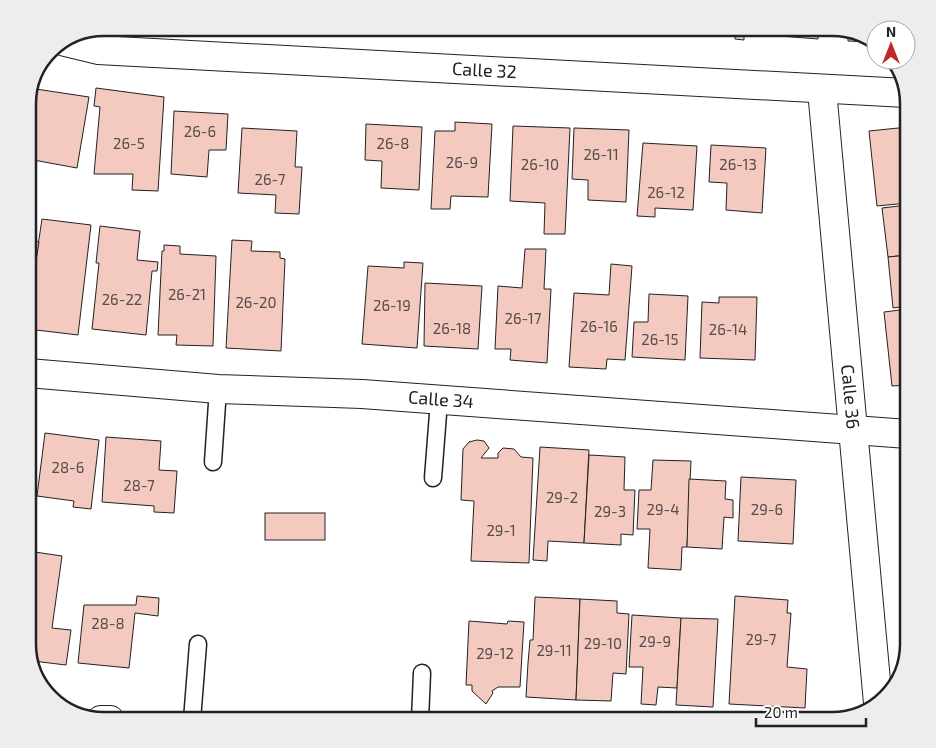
<svg xmlns="http://www.w3.org/2000/svg" width="936" height="748" viewBox="0 0 936 748" font-family="'Exo 2',sans-serif">
<style>
.building{fill:#f3c9c0;stroke:#222}
.lines{fill:none;stroke-linecap:round;stroke-linejoin:round}
.lane-casing{stroke:#222;stroke-width:19}
.street-casing{stroke:#222;stroke-width:30}
.lane{stroke:#fff;stroke-width:16}
.street{stroke:#fff;stroke-width:28}
.labels{text-anchor:middle;stroke-width:4;stroke-linejoin:round;paint-order:stroke}
.number-label{font-size:15px;fill:#564c4a}
.street-label{font-size:18px;fill:#222;stroke:#fff}
.rim{fill:none;stroke:#222;stroke-width:2.5}
</style>
<rect width="100%" height="100%" fill="#fff"/>
<g class="building">
<path d="M 639,28 L 683,28 L 683,30 Z"/>
<path d="M 711,28 L 765,28 L 765,36 L 744,35 L 744,40 L 735,39 L 735,34 L 710,33 Z"/>
<path d="M 781,28 L 819,28 L 818,39 L 780,36 Z"/>
<path d="M 848,33 L 872,42 L 848,41 Z"/>
<path d="M 96,88 L 164,97 L 158,191 L 132,190 L 133,174 L 94,174 L 100,107 L 94,106 Z"/>
<path d="M 36,89 L 89,97 L 77,168 L 28,159 L 28,137 Z"/>
<path d="M 174,111 L 228,114 L 226,150 L 209,150 L 207,177 L 171,174 Z"/>
<path d="M 455,122 L 492,124 L 488,197 L 451,196 L 450,209 L 431,209 L 435,131 L 455,131 Z"/>
<path d="M 366,124 L 422,127 L 419,190 L 381,188 L 382,161 L 365,160 Z"/>
<path d="M 513,126 L 570,128 L 565,234 L 544,234 L 545,203 L 510,201 Z"/>
<path d="M 908,127 L 908,203 L 877,206 L 869,131 Z"/>
<path d="M 242,128 L 297,131 L 295,167 L 302,167 L 299,214 L 275,213 L 276,195 L 238,193 Z"/>
<path d="M 574,128 L 629,130 L 626,202 L 588,200 L 588,180 L 572,179 Z"/>
<path d="M 643,143 L 697,146 L 693,210 L 655,208 L 655,217 L 637,216 Z"/>
<path d="M 711,145 L 766,148 L 762,213 L 726,210 L 727,183 L 709,182 Z"/>
<path d="M 908,205 L 908,255 L 888,257 L 882,208 Z"/>
<path d="M 42,219 L 91,225 L 78,335 L 28,329 L 28,313 Z"/>
<path d="M 100,226 L 140,231 L 137,260 L 158,262 L 157,271 L 152,271 L 146,335 L 92,329 L 99,263 L 96,263 Z"/>
<path d="M 28,240 L 39,242 L 28,313 Z"/>
<path d="M 232,240 L 252,241 L 251,251 L 280,252 L 280,258 L 285,259 L 281,351 L 226,348 Z"/>
<path d="M 164,245 L 180,246 L 180,254 L 216,256 L 213,346 L 176,345 L 177,335 L 158,335 L 162,251 L 164,251 Z"/>
<path d="M 525,249 L 546,249 L 544,289 L 551,289 L 547,363 L 510,360 L 511,349 L 495,349 L 498,286 L 522,288 Z"/>
<path d="M 908,255 L 908,306 L 893,308 L 888,257 Z"/>
<path d="M 404,262 L 423,263 L 417,348 L 362,344 L 368,266 L 404,268 Z"/>
<path d="M 611,264 L 632,266 L 625,360 L 607,359 L 606,369 L 569,367 L 574,293 L 609,295 Z"/>
<path d="M 425,283 L 482,286 L 478,349 L 424,346 Z"/>
<path d="M 649,294 L 688,296 L 685,360 L 632,357 L 634,322 L 648,322 Z"/>
<path d="M 719,297 L 757,297 L 755,360 L 700,358 L 702,302 L 719,303 Z"/>
<path d="M 900,310 L 900,312 L 908,311 L 908,385 L 892,386 L 884,312 Z"/>
<path d="M 28,418 L 31,419 L 28,440 Z"/>
<path d="M 45,433 L 99,440 L 91,509 L 73,507 L 74,501 L 37,496 Z"/>
<path d="M 106,437 L 161,441 L 159,470 L 177,471 L 174,513 L 154,512 L 154,506 L 102,502 Z"/>
<path d="M 477,440 L 484,441 L 489,448 L 481,458 L 498,458 L 498,453 L 503,448 L 514,449 L 521,457 L 533,458 L 529,563 L 471,561 L 474,501 L 461,500 L 463,449 L 469,442 Z"/>
<path d="M 540,447 L 589,450 L 584,543 L 548,541 L 547,561 L 533,560 Z"/>
<path d="M 589,455 L 625,457 L 624,490 L 635,490 L 633,535 L 621,534 L 621,545 L 584,543 Z"/>
<path d="M 653,460 L 691,461 L 687,547 L 682,547 L 681,570 L 648,568 L 650,529 L 637,529 L 639,490 L 651,490 Z"/>
<path d="M 741,477 L 796,480 L 793,544 L 738,541 Z"/>
<path d="M 689,479 L 726,481 L 725,499 L 733,500 L 733,518 L 724,517 L 722,549 L 687,547 Z"/>
<rect x="265" y="513" width="60" height="27"/>
<path d="M 28,551 L 62,556 L 52,628 L 71,630 L 66,665 L 33,661 L 28,649 Z"/>
<path d="M 137,596 L 159,598 L 158,616 L 135,613 L 129,668 L 78,663 L 84,605 L 136,605 Z"/>
<path d="M 735,596 L 788,600 L 787,613 L 791,613 L 787,667 L 807,669 L 805,708 L 729,704 Z"/>
<path d="M 535,597 L 580,599 L 576,700 L 526,697 L 528,663 L 530,640 L 533,640 Z"/>
<path d="M 580,599 L 617,601 L 617,613 L 629,614 L 626,674 L 613,673 L 611,701 L 576,700 Z"/>
<path d="M 632,615 L 681,618 L 677,688 L 658,687 L 656,705 L 641,704 L 643,667 L 629,667 Z"/>
<path d="M 681,618 L 718,619 L 713,707 L 676,705 Z"/>
<path d="M 469,621 L 507,624 L 508,621 L 524,622 L 520,687 L 498,687 L 492,691 L 493,693 L 486,704 L 472,691 L 472,685 L 466,685 Z"/>
</g>
<g class="lines">
<g class="lane-casing">
<g id="lane">
<path d="M 213,462 L 218,389"/>
<path d="M 433,478 L 439,401"/>
<path d="M 192,720 L 198,644"/>
<path d="M 420,720 L 422,673"/>
</g>
</g>
<g class="street-casing">
<g id="street">
<path id="s1" d="M 65,42 L 98,50 L 906,93"/>
<path id="s2" d="M 822,90 L 878,703"/>
<path id="s3" d="M 28,373 L 218,389 L 362,394 L 908,434"/>
<path d="M 101,720 L 110,720"/>
</g>
</g>
<use href="#lane" class="lane"/>
<use href="#street" class="street"/>
</g>
<g class="labels">
<g class="number-label">
<text x="200" y="137">26-6</text>
<text x="129" y="149">26-5</text>
<text x="393" y="149">26-8</text>
<text x="601" y="160">26-11</text>
<text x="462" y="168">26-9</text>
<text x="540" y="170">26-10</text>
<text x="738" y="170">26-13</text>
<text x="270" y="185">26-7</text>
<text x="666" y="198">26-12</text>
<text x="187" y="300">26-21</text>
<text x="122" y="305">26-22</text>
<text x="256" y="308">26-20</text>
<text x="392" y="311">26-19</text>
<text x="523" y="324">26-17</text>
<text x="599" y="332">26-16</text>
<text x="452" y="334">26-18</text>
<text x="728" y="335">26-14</text>
<text x="660" y="345">26-15</text>
<text x="68" y="473">28-6</text>
<text x="139" y="491">28-7</text>
<text x="562" y="503">29-2</text>
<text x="663" y="515">29-4</text>
<text x="767" y="515">29-6</text>
<text x="610" y="517">29-3</text>
<text x="501" y="536">29-1</text>
<text x="108" y="629">28-8</text>
<text x="761" y="645">29-7</text>
<text x="655" y="647">29-9</text>
<text x="603" y="649">29-10</text>
<text x="554" y="656">29-11</text>
<text x="495" y="659">29-12</text>
</g>
<g class="street-label">
<text dy="6" stroke="none"><textPath href="#s1" startOffset="421">Calle 32</textPath></text>
<text dy="6" stroke="none"><textPath href="#s2" startOffset="308">Calle 36</textPath></text>
<text dy="6" stroke="none"><textPath href="#s3" startOffset="414">Calle 34</textPath></text>
</g>
</g>
<path d="M0 0H936V748H0ZM104 36H832A68 68 0 0 1 900 104V644A68 68 0 0 1 832 712H104A68 68 0 0 1 36 644V104A68 68 0 0 1 104 36Z" fill="#ededed" fill-rule="evenodd"/>
<path class="rim" d="M104 36H832A68 68 0 0 1 900 104V644A68 68 0 0 1 832 712H104A68 68 0 0 1 36 644V104A68 68 0 0 1 104 36Z"/>
<g transform="translate(891 45)"><circle r="24" fill="#ffffff" stroke="#a7a7a7"/>
<path d="M0-4L9 19L0 12L-9 19Z" fill="#c62828"/>
<text y="-8" font-size="14" font-weight="bold" text-anchor="middle" fill="#222222">N</text>
</g>
<path d="M756 718v8h110v-8" fill="none" stroke="#222222" stroke-width="2.5"/>
<text x="764" y="718" font-size="15" fill="#222222" stroke="#ffffff" stroke-width="4" paint-order="stroke">20 m</text>
</svg>
